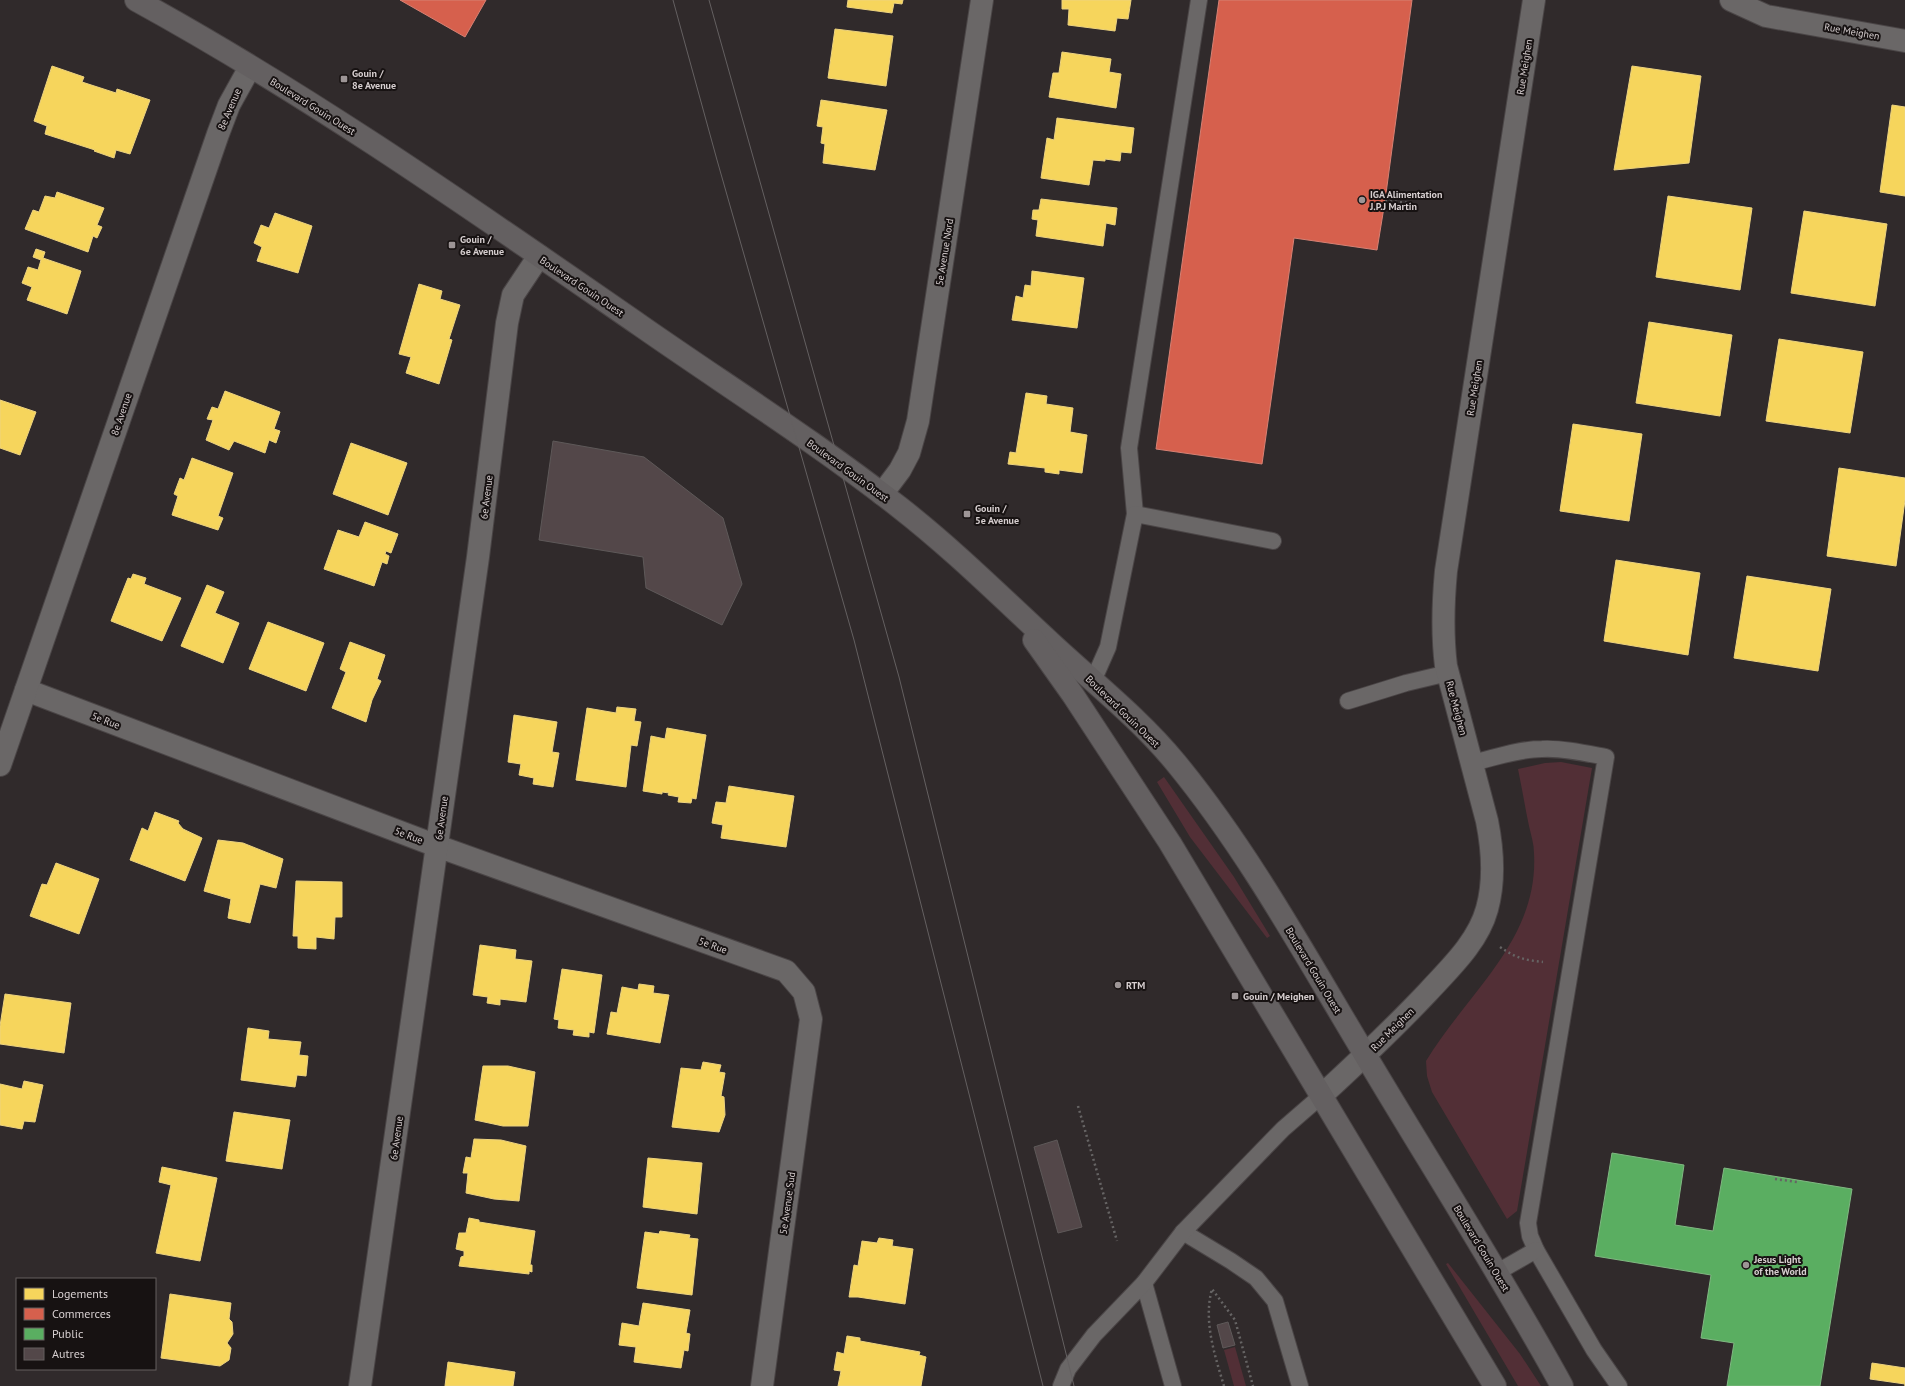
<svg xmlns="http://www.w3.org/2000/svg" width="1905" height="1386" viewBox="0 0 1905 1386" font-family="'PT Sans',sans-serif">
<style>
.green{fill:#522f36}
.homes{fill:#f6d55c;stroke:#edd37f}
.shops{fill:#d6604d;stroke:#d68174}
.public{fill:#5aae61;stroke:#80b882}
.building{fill:#534749;stroke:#5e5959}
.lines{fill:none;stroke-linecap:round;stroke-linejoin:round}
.lane-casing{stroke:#4a4546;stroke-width:18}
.street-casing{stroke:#4a4546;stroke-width:24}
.secondary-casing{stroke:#4a4546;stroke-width:24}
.path{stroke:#666464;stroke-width:2.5;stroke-dasharray:2 3;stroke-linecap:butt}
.lane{stroke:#6a6767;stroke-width:16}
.street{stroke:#6a6767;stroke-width:22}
.secondary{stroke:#646061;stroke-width:22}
.tram{stroke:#646061;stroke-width:1}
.poi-dot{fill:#9d9596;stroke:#171212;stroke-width:1.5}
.labels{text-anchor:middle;stroke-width:4;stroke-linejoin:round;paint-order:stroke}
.street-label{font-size:10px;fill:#d7cfd0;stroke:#171212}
.poi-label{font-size:10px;font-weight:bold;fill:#d7cfd0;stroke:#171212;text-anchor:start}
</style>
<rect width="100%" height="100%" fill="#302a2b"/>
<g class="green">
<path d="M 1561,762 L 1592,768 L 1517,1211 L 1507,1219 L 1432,1092 L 1427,1076 L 1426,1061 C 1467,993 1539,940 1534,853 C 1534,844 1531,835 1529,826 C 1525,807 1522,788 1518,769 L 1545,763 Z"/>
<path d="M 1164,777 L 1234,877 L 1270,936 L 1267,938 L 1190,837 L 1157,782 Z"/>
<path d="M 1448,1263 L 1520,1354 L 1541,1386 L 1518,1386 L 1446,1264 Z"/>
<path d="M 1235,1347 L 1246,1386 L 1234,1386 L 1224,1350 Z"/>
</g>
<g class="homes">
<path d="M 848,0 L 903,0 L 902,4 L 894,3 L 892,13 L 847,7 Z"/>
<path d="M 1062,0 L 1131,0 L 1128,19 L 1117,18 L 1115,31 L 1068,25 L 1069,9 L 1062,9 Z"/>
<path d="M 835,29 L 893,36 L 886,86 L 828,78 Z"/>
<path d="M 1062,52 L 1111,59 L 1109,72 L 1121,74 L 1116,108 L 1049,97 L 1053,73 L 1059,73 Z"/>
<path d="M 52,66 L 84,77 L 82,82 L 116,93 L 117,89 L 150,100 L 130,154 L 116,150 L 114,158 L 94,151 L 95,150 L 45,134 L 47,126 L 34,121 Z"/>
<path d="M 1632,66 L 1701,76 L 1689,163 L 1614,170 Z"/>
<path d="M 821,100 L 887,110 L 875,170 L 823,163 L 825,144 L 821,143 L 823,127 L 817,126 Z"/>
<path d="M 1892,105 L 1905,107 L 1905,196 L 1880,192 Z"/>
<path d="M 1057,118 L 1134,128 L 1131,153 L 1121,152 L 1120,161 L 1105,159 L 1105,161 L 1093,160 L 1089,185 L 1041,178 L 1047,138 L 1054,140 Z"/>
<path d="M 57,192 L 104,208 L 97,225 L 102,227 L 97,238 L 93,236 L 88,252 L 25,229 L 33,210 L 39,212 L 45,196 L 55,198 Z"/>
<path d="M 1668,196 L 1752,208 L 1740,290 L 1656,277 Z"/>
<path d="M 1041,199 L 1117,208 L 1115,225 L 1106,223 L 1103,246 L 1036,236 L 1038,220 L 1032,219 L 1033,210 L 1039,210 Z"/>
<path d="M 1804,211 L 1887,224 L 1875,306 L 1791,293 Z"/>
<path d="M 275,213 L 312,226 L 298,273 L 257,261 L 262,247 L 254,243 L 261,225 L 269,228 Z"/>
<path d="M 36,249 L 45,252 L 43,258 L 81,271 L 67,314 L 27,300 L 32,287 L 22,283 L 28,267 L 38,270 L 41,260 L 33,257 Z"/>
<path d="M 1032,271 L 1084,278 L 1077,328 L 1012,320 L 1016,296 L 1023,298 L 1025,285 L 1031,286 Z"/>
<path d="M 419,284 L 442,291 L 440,299 L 460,305 L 449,339 L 452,340 L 439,384 L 406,373 L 411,357 L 399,354 Z"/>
<path d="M 1649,322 L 1732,335 L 1720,416 L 1636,403 Z"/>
<path d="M 1779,339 L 1863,352 L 1850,433 L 1766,421 Z"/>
<path d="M 225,391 L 280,412 L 274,429 L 280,431 L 276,443 L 269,440 L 265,453 L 234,441 L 229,450 L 206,440 L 213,420 L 207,419 L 212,407 L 218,409 Z"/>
<path d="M 1026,393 L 1047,396 L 1046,404 L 1073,408 L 1070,432 L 1087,435 L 1082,473 L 1059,470 L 1059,474 L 1045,472 L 1045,468 L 1008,464 L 1010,452 L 1016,453 Z"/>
<path d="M 0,400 L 36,412 L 20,455 L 0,448 Z"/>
<path d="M 1573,424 L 1642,434 L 1629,521 L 1560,511 Z"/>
<path d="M 351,443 L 407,463 L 388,515 L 333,494 Z"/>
<path d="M 192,458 L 233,473 L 218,516 L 223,518 L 218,530 L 172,515 L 178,496 L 174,494 L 180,478 L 184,480 Z"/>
<path d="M 1839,468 L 1905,478 L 1905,500 L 1896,566 L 1827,556 Z"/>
<path d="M 365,522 L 398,534 L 391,553 L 386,551 L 385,554 L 389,556 L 387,564 L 382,562 L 374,586 L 324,569 L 338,530 L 359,537 Z"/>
<path d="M 1616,560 L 1700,573 L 1688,655 L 1604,641 Z"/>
<path d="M 133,574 L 146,578 L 144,584 L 181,598 L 162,641 L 111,621 L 128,578 L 131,579 Z"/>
<path d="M 1747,576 L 1831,589 L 1818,671 L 1734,658 Z"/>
<path d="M 207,585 L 224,592 L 215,613 L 239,623 L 223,663 L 181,646 Z"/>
<path d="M 268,622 L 324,643 L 306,691 L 249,669 Z"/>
<path d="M 350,642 L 385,655 L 377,679 L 381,681 L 372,700 L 366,722 L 332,708 L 346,672 L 340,669 Z"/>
<path d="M 617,707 L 636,709 L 634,721 L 641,722 L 637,746 L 631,745 L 626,787 L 576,780 L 587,708 L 616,713 Z"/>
<path d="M 514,715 L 557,722 L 552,752 L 559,753 L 553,787 L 533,784 L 534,778 L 519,775 L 521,764 L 508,762 Z"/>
<path d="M 667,728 L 706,735 L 696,799 L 692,798 L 691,803 L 678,802 L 679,797 L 668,795 L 669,793 L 662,792 L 662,794 L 643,791 L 651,736 L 665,739 Z"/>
<path d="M 729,786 L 794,796 L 786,847 L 721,838 L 723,825 L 712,823 L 714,812 L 716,802 L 726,803 Z"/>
<path d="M 155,812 L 179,821 L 178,823 L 183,829 L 202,838 L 185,881 L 130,860 L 142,828 L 148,831 Z"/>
<path d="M 218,840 L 243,843 L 283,859 L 276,888 L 260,884 L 250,923 L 228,918 L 231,899 L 204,891 Z"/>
<path d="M 56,863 L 99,879 L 79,934 L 30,916 L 42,884 L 47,885 Z"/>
<path d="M 296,881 L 342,882 L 342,917 L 335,917 L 334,939 L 316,937 L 316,949 L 298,948 L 298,936 L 293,936 Z"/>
<path d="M 480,945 L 516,950 L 515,959 L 532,961 L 526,1002 L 500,999 L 500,1005 L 487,1003 L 488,997 L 473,995 Z"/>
<path d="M 562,969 L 602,975 L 594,1033 L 589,1032 L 589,1037 L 573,1035 L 574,1030 L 558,1028 L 559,1020 L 554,1019 Z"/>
<path d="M 639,984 L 654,986 L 653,993 L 669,995 L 660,1043 L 607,1034 L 611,1012 L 617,1013 L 622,987 L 638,990 Z"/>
<path d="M 5,994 L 71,1003 L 64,1053 L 0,1044 L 0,1026 Z"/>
<path d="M 248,1028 L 269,1031 L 268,1039 L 301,1042 L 299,1055 L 308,1056 L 306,1076 L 297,1075 L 295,1087 L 241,1080 Z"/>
<path d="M 703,1062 L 721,1065 L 719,1072 L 725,1073 L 721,1096 L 724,1097 L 725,1115 L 719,1132 L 672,1127 L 681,1068 L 701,1070 Z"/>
<path d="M 483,1066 L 508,1066 L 535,1072 L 528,1126 L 503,1126 L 475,1120 Z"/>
<path d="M 24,1081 L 43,1085 L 35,1122 L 24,1121 L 22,1129 L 0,1125 L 0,1084 L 22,1089 Z"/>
<path d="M 234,1112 L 290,1120 L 282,1169 L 226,1161 Z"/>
<path d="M 474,1139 L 501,1140 L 526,1146 L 519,1201 L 494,1199 L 466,1193 L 468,1173 L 463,1173 L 466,1157 L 471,1158 Z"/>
<path d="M 648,1158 L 702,1163 L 697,1214 L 643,1207 Z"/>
<path d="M 162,1167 L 217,1178 L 200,1261 L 156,1253 L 171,1185 L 159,1182 Z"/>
<path d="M 469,1218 L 479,1220 L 479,1222 L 535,1231 L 530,1265 L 532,1265 L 532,1272 L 529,1271 L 529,1274 L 459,1266 L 461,1257 L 464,1256 L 464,1251 L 456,1249 L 459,1233 L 466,1233 Z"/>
<path d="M 660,1231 L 690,1235 L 689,1238 L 698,1239 L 692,1295 L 637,1288 L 645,1232 L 659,1234 Z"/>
<path d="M 879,1238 L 893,1240 L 892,1246 L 913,1249 L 905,1304 L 858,1297 L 849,1297 L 854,1265 L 858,1266 L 862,1241 L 877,1243 Z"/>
<path d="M 170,1294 L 231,1303 L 229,1319 L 232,1322 L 233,1334 L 227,1343 L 231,1348 L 229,1360 L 220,1366 L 161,1358 Z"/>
<path d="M 643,1303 L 690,1310 L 686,1333 L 690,1334 L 688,1351 L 684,1350 L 681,1368 L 634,1362 L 636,1347 L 619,1345 L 622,1323 L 639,1326 Z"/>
<path d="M 847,1336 L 860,1338 L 860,1341 L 920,1352 L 919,1355 L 926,1357 L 921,1386 L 838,1386 L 841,1371 L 834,1370 L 837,1352 L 844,1354 Z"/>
<path d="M 448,1362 L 515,1372 L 513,1386 L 445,1386 Z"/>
<path d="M 1872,1363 L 1905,1368 L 1905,1386 L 1905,1384 L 1870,1379 Z"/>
</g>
<g class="shops">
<path d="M 400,0 L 486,0 L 465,37 Z"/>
<path d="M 1219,0 L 1412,0 L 1385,201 L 1377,250 L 1294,238 L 1262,464 L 1156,449 Z"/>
</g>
<path class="public" d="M 1612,1153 L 1684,1165 L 1675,1225 L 1713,1231 L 1724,1168 L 1852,1189 L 1820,1386 L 1727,1386 L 1734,1343 L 1701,1338 L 1711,1275 L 1595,1256 Z"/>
<g class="building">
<path d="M 553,441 L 644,457 L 723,518 L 742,584 L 722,625 L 646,588 L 643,557 L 539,540 Z"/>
<path d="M 1057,1140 L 1082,1227 L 1058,1233 L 1034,1147 Z"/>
<path d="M 1228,1322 L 1235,1345 L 1223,1348 L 1217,1325 Z"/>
</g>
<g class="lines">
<g class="lane-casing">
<g id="lane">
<path d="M 1135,514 L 1129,448 L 1199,0"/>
<path d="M 1093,681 L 1108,647 L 1135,514 L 1273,541"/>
<path d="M 1348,701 L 1406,683 L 1448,673"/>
<path d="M 1471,763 C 1494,758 1518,749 1542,749 C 1563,748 1585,753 1606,757 L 1528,1223 L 1530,1236 L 1536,1250 L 1594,1350 L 1619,1386"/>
<path d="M 1183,1232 L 1231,1261 L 1256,1278 L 1275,1301 L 1300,1386"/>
<path d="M 1496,1273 L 1536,1250"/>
<path d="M 1144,1283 L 1173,1386"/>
<path d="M 1061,1386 L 1068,1369 L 1094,1335 L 1144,1283 L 1183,1232 L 1283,1129 L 1321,1096"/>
</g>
</g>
<g class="street-casing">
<g id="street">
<path d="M 1731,0 L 1766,16 L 1905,41"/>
<path d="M 882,494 L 900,470 L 909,453 L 918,421 L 982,0"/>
<path d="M 26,690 L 437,846 L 786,971 L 804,992 L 811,1019 L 762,1386"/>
<path d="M 0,765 L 218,134 L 229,105 L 250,67"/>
<path d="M 1321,1096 C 1358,1062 1394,1028 1428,992 C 1450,968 1478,942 1487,909 C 1495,880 1493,851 1487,821 L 1446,666 C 1442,634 1443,603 1446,571 L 1534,0"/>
<path d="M 360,1386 L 478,557 L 507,323 L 513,295 L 539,256"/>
</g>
</g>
<g class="secondary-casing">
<g id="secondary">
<path d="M 136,0 C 311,96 476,212 641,326 C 727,386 816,442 899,507 C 953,549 1001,597 1051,643 C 1093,682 1140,719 1176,763 C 1249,852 1305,955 1364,1053 C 1430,1164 1500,1273 1562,1386"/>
<path d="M 1034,640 L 1073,695 L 1170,843 L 1495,1386"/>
</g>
</g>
<g class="path">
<path d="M 1385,201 L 1411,203"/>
<path d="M 1500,947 C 1516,958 1524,960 1543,962"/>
<path d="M 1078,1106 L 1117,1241"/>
<path d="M 1775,1179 L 1797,1182"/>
<path d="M 1224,1386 C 1215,1356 1203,1321 1212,1289 L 1235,1320 L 1253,1386"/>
</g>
<use href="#lane" class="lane"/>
<use href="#street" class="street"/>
<use href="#secondary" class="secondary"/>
<g class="tram">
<path d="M 673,0 L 717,160 L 854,640 L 1043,1386"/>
<path d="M 709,0 L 899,677 L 1074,1386"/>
</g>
</g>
<g class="poi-dot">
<rect x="340" y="75" width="8" height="8" rx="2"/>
<circle cx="1362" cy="200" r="4"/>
<rect x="448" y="241" width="8" height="8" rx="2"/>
<rect x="963" y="510" width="8" height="8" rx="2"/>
<circle cx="1118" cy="985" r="4"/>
<rect x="1231" y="992" width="8" height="8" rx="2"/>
<circle cx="1746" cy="1265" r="4"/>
</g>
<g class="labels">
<g class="street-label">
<text transform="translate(1852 31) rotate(10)" y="4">Rue Meighen</text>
<text transform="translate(1524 67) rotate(-81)" y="4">Rue Meighen</text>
<text transform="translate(313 106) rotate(32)" y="4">Boulevard Gouin Ouest</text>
<text transform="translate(229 109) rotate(-67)" y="4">8e Avenue</text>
<text transform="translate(944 252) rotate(-81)" y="4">5e Avenue Nord</text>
<text transform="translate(582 286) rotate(34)" y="4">Boulevard Gouin Ouest</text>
<text transform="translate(1474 388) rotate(-81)" y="4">Rue Meighen</text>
<text transform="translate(121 414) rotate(-71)" y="4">8e Avenue</text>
<text transform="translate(848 470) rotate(36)" y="4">Boulevard Gouin Ouest</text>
<text transform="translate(486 497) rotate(-83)" y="4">6e Avenue</text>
<text transform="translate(1457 708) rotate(75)" y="4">Rue Meighen</text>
<text transform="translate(1123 711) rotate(44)" y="4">Boulevard Gouin Ouest</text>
<text transform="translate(106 720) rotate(21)" y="4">5e Rue</text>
<text transform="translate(441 818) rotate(-82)" y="4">6e Avenue</text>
<text transform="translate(409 835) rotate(21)" y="4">5e Rue</text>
<text transform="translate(713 945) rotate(20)" y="4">5e Rue</text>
<text transform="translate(1314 970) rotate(59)" y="4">Boulevard Gouin Ouest</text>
<text transform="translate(1392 1029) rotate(-45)" y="4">Rue Meighen</text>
<text transform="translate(396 1138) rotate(-82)" y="4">6e Avenue</text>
<text transform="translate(787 1203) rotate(-82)" y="4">5e Avenue Sud</text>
<text transform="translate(1482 1248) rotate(59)" y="4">Boulevard Gouin Ouest</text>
</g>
<g class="poi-label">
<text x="352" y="77">Gouin /<tspan x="352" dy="12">8e Avenue</tspan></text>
<text x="1370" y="198">IGA Alimentation<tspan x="1370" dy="12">J.P.J Martin</tspan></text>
<text x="460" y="243">Gouin /<tspan x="460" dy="12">6e Avenue</tspan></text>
<text x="975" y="512">Gouin /<tspan x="975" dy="12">5e Avenue</tspan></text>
<text x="1126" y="989">RTM</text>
<text x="1243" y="1000">Gouin / Meighen</text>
<text x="1754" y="1263">Jesus Light<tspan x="1754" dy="12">of the World</tspan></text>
</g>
</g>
<rect x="16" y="1278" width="140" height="92" fill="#171212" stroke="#645e5e"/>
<rect x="24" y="1288" width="20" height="12" fill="#f6d55c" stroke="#645e5e"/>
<text x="52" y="1298" font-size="12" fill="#d7cfd0">Logements</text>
<rect x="24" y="1308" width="20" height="12" fill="#d6604d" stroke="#645e5e"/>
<text x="52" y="1318" font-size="12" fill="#d7cfd0">Commerces</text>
<rect x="24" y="1328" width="20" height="12" fill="#5aae61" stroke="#645e5e"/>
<text x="52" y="1338" font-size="12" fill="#d7cfd0">Public</text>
<rect x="24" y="1348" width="20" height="12" fill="#534749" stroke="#645e5e"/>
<text x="52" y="1358" font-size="12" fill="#d7cfd0">Autres</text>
</svg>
